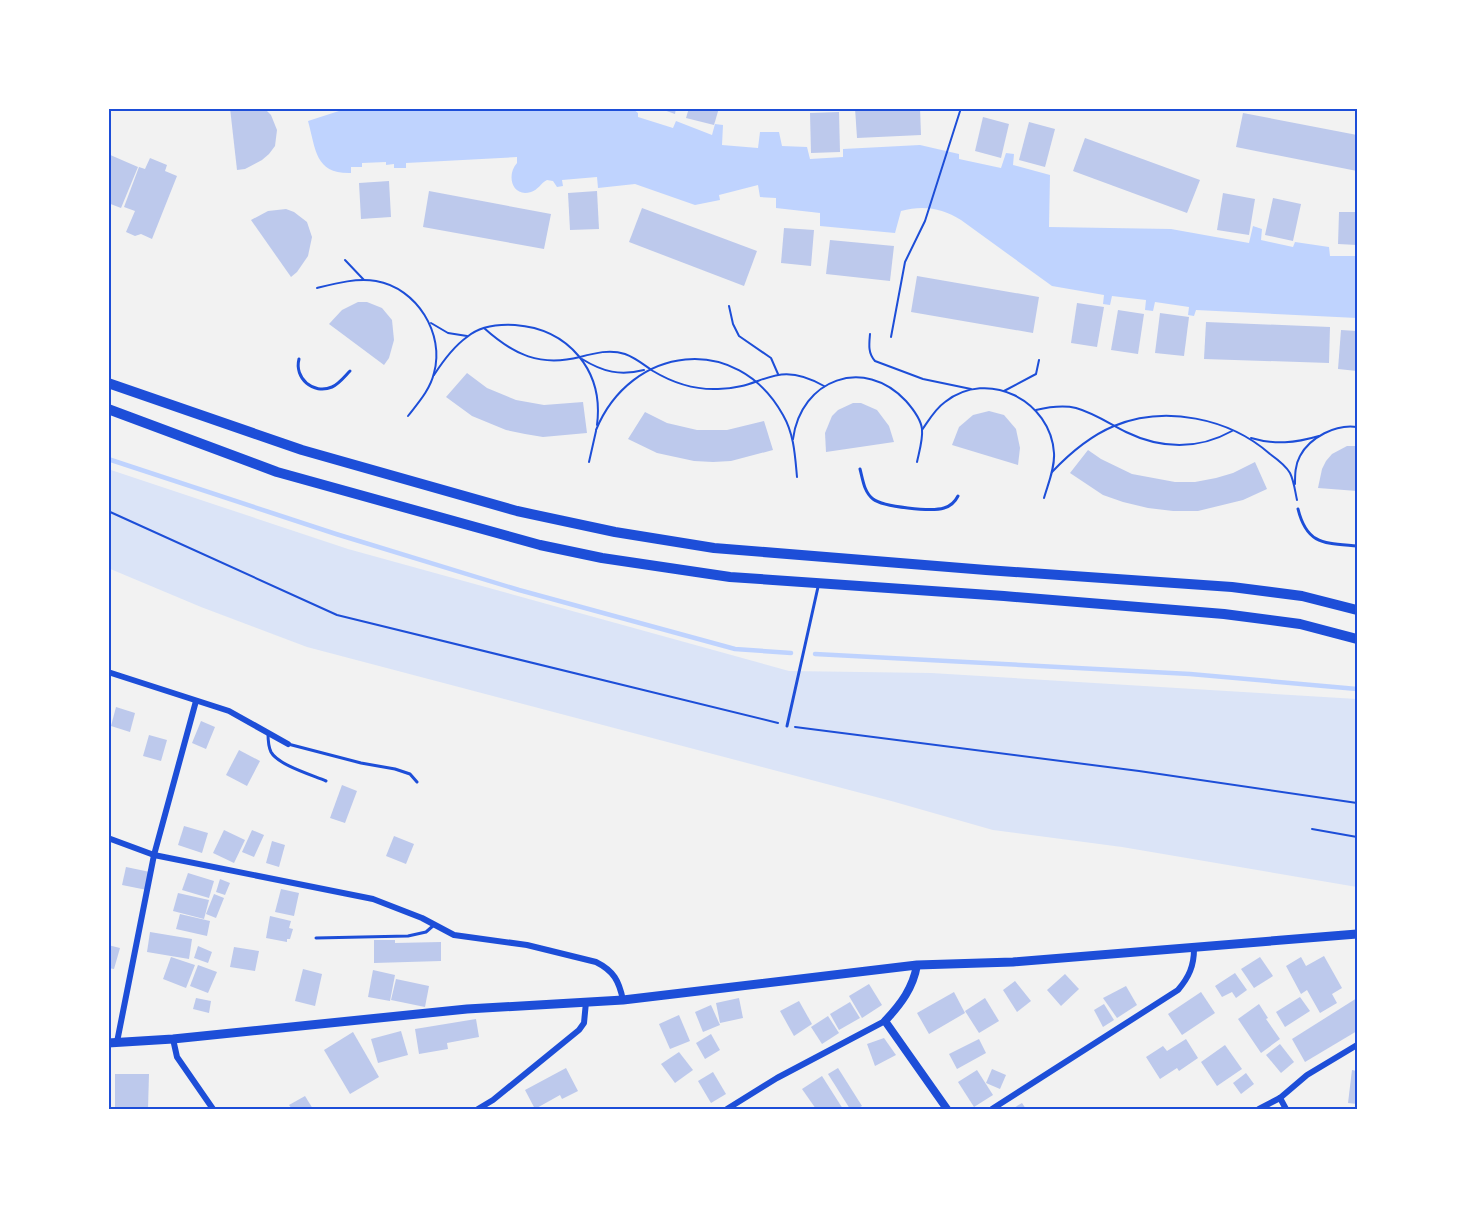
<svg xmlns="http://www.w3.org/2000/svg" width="1465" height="1217" viewBox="0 0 1465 1217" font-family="'Public Sans',sans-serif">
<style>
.green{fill:#dbe4f7}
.water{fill:#bfd3fe}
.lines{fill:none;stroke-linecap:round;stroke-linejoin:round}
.stream{stroke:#bfd3fe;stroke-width:4.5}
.building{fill:#bdc9ec}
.path{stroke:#1d4ed8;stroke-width:2}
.service{stroke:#1d4ed8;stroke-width:3}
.minor{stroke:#1d4ed8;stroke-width:6}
.tertiary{stroke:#1d4ed8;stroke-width:8}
.secondary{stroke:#1d4ed8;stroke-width:9}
.primary{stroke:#1d4ed8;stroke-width:10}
.neatline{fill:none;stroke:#1d4ed8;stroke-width:2}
</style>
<rect width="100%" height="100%" fill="#f2f2f2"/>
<path class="green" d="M 108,469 L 348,549 L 789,671 L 931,673 L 1357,699 L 1357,887 L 1122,847 L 993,830 L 895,802 L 307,647 L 201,607 L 108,568 Z"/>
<path class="water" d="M 337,108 L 632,108 L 638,113 L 638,117 L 673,128 L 676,121 L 712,135 L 715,124 L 723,125 L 722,145 L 758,148 L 760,132 L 779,132 L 782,146 L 807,147 L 810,159 L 843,157 L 843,149 L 920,145 L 959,154 L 959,159 L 1001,168 L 1006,153 L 1014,154 L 1013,165 L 1050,175 L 1049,227 L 1171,229 L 1249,243 L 1253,226 L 1262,229 L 1261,240 L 1293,247 L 1295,242 L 1329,247 L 1330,256 L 1357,256 L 1357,318 L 1196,310 L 1194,316 L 1188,315 L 1189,307 L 1155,302 L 1153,311 L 1145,310 L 1146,300 L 1112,296 L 1110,305 L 1103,304 L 1104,295 L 1052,286 L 961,220 C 942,208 923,205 901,211 L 895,233 L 820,226 L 820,213 L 776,208 L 776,198 L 760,197 L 758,185 L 719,195 L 720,200 L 695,205 L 635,184 L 598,188 L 597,177 L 562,180 L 563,186 L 557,187 L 553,181 L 547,180 C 541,183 538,190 531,192 C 512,198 506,175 517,163 L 517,157 L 406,163 L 406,168 L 394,168 L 394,164 L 386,165 L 386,162 L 362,163 L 362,167 L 351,167 L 351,173 C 315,174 316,150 308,121 L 339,111 Z"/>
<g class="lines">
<g class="stream">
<path d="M 108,459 L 336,534 L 519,590 L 735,649 L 791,653"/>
<path d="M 815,654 L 1190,674 L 1357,689"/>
</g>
</g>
<g class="building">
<path d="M 230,108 L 264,108 L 271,115 L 277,130 L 275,146 L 269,154 L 262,160 L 245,169 L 237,170 Z"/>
<path d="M 658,108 L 676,108 L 675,114 Z"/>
<path d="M 689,108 L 719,108 L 714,125 L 686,118 Z"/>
<path d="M 855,108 L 920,108 L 921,135 L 857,138 Z"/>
<path d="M 839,112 L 840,152 L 811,153 L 810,113 Z"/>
<path d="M 1243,113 L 1357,135 L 1357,171 L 1236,147 Z"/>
<path d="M 983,117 L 1009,124 L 1001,158 L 975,151 Z"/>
<path d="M 1029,122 L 1055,129 L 1045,167 L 1019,160 Z"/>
<path d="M 1085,138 L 1200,180 L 1187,213 L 1073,171 Z"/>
<path d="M 108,154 L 138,167 L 121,208 L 108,203 Z"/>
<path d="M 150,158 L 167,165 L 165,171 L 177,176 L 152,239 L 141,234 L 135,236 L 126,232 L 135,211 L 124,207 L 139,167 L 145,169 Z"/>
<path d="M 389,181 L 391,217 L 361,219 L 359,183 Z"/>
<path d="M 429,191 L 551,214 L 544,249 L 423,227 Z"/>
<path d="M 597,191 L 599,229 L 570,230 L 568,193 Z"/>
<path d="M 1223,193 L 1255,199 L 1249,235 L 1217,230 Z"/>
<path d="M 1273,198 L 1301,204 L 1293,241 L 1265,235 Z"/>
<path d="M 642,208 L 757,251 L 744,286 L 629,242 Z"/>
<path d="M 286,209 L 294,212 L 307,222 L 312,237 L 308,256 L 297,272 L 291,277 L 251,220 L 268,211 Z"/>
<path d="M 1339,212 L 1357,212 L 1357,245 L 1338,244 Z"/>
<path d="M 784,228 L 814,230 L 811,266 L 781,263 Z"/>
<path d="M 830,240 L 894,246 L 890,281 L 826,274 Z"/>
<path d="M 917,276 L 1039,297 L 1033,333 L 911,312 Z"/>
<path d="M 358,302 L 367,302 L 382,308 L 392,320 L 394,340 L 389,358 L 384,365 L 329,324 L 342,310 Z"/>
<path d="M 1077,303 L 1104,307 L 1097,347 L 1071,343 Z"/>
<path d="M 1118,310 L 1144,314 L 1138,354 L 1111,350 Z"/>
<path d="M 1160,313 L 1189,317 L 1184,356 L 1155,353 Z"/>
<path d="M 1206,322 L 1330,327 L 1329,363 L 1204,359 Z"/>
<path d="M 1341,330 L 1357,331 L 1357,371 L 1338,369 Z"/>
<path d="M 467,373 L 487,388 L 516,400 L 544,405 L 583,402 L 587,433 L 543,437 L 525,434 L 506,430 L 472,416 L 446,397 Z"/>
<path d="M 853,403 L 861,403 L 877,410 L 889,426 L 894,442 L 826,452 L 825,433 L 832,416 L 838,410 Z"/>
<path d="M 989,411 L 1004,415 L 1016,429 L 1020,448 L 1018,465 L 952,445 L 959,427 L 973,415 Z"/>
<path d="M 645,412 L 667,423 L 697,430 L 727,430 L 764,421 L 773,450 L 731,461 L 713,462 L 694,461 L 657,453 L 628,439 Z"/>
<path d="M 1347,446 L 1357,446 L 1357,491 L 1318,488 L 1322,469 L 1326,461 L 1332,454 Z"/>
<path d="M 1088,450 L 1101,459 L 1132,474 L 1175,482 L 1195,482 L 1216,478 L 1233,473 L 1255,462 L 1267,489 L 1243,500 L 1198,511 L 1173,511 L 1148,508 L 1123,502 L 1103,495 L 1070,473 Z"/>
<path d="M 116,707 L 135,713 L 130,732 L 111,726 Z"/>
<path d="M 201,721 L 215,727 L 206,749 L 192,743 Z"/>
<path d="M 149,735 L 167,740 L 161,761 L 143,756 Z"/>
<path d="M 239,750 L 260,761 L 247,786 L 226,775 Z"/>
<path d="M 342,785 L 357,791 L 345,823 L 330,818 Z"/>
<path d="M 184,826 L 208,833 L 202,853 L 178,845 Z"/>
<path d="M 224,830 L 245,840 L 234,863 L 213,853 Z"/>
<path d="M 252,830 L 264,835 L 254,857 L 242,852 Z"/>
<path d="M 394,836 L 414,844 L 406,864 L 386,856 Z"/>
<path d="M 272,841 L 285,845 L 279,867 L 266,863 Z"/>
<path d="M 126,867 L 150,872 L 147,890 L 122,885 Z"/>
<path d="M 188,873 L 214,881 L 209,898 L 182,890 Z"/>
<path d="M 220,879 L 230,883 L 225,895 L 216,892 Z"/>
<path d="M 281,889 L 299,893 L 294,916 L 275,912 Z"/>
<path d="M 178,893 L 209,900 L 204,919 L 173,911 Z"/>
<path d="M 214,894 L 224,898 L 216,918 L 206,914 Z"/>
<path d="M 180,914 L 210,921 L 207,936 L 176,929 Z"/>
<path d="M 270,916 L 291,921 L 289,928 L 293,929 L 290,939 L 287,939 L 287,942 L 266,938 Z"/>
<path d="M 150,932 L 192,939 L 189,959 L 147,952 Z"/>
<path d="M 374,940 L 395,940 L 395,943 L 441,942 L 441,961 L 374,963 Z"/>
<path d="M 108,945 L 120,948 L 114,969 L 108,968 Z"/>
<path d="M 198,946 L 212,952 L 208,963 L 194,958 Z"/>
<path d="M 234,947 L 259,951 L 255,971 L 230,967 Z"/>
<path d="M 1324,956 L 1342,988 L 1332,994 L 1337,1003 L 1320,1013 L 1307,990 L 1301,994 L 1286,966 L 1301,957 L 1306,966 Z"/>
<path d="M 171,957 L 195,965 L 186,988 L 163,979 Z"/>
<path d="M 1260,957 L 1273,976 L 1254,988 L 1241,969 Z"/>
<path d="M 198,965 L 217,972 L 208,993 L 190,986 Z"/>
<path d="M 303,969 L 322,974 L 315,1006 L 295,1001 Z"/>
<path d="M 373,970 L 395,975 L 390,1001 L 368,997 Z"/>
<path d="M 1235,973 L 1247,990 L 1236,998 L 1232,992 L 1222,997 L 1215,986 Z"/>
<path d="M 1065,974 L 1079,989 L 1061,1006 L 1047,990 Z"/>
<path d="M 396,979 L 429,986 L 425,1007 L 391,1000 Z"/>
<path d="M 1015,981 L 1031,1001 L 1017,1012 L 1003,990 Z"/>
<path d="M 869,984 L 882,1005 L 862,1018 L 849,996 Z"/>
<path d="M 1126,986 L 1137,1005 L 1117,1018 L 1103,998 Z"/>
<path d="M 954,992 L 965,1013 L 929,1034 L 917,1013 Z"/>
<path d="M 1201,992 L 1215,1013 L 1182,1035 L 1168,1014 Z"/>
<path d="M 1300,997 L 1310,1011 L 1285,1027 L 1276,1012 Z"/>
<path d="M 196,998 L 211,1001 L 209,1013 L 193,1009 Z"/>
<path d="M 739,998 L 743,1018 L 720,1023 L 716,1003 Z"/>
<path d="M 985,998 L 999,1021 L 979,1033 L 965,1011 Z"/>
<path d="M 1357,998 L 1357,1031 L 1305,1062 L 1292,1039 Z"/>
<path d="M 799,1001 L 812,1024 L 794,1036 L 780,1011 Z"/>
<path d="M 850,1002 L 860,1018 L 839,1030 L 830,1014 Z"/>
<path d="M 1104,1004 L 1114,1020 L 1103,1027 L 1094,1010 Z"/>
<path d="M 1259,1004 L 1268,1018 L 1266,1019 L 1280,1039 L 1261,1053 L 1238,1019 Z"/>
<path d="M 711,1005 L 720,1025 L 703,1032 L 695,1012 Z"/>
<path d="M 679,1015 L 690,1041 L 670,1049 L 659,1024 Z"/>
<path d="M 828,1016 L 839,1033 L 822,1044 L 811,1027 Z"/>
<path d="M 476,1019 L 479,1037 L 447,1043 L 448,1049 L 419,1054 L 415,1029 Z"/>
<path d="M 401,1031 L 408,1055 L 378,1063 L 371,1039 Z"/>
<path d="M 353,1032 L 379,1077 L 350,1094 L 324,1050 Z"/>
<path d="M 711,1034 L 720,1050 L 705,1059 L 696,1043 Z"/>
<path d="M 884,1038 L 896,1055 L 875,1066 L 867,1044 Z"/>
<path d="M 979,1039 L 986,1053 L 957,1069 L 949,1054 Z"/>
<path d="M 1186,1039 L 1198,1058 L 1179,1071 L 1177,1068 L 1160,1079 L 1146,1057 L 1163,1046 L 1167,1051 Z"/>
<path d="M 1280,1044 L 1294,1062 L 1281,1073 L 1266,1055 Z"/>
<path d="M 1225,1045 L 1242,1069 L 1217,1086 L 1201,1062 Z"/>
<path d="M 679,1052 L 693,1070 L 675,1083 L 661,1064 Z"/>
<path d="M 566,1068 L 578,1091 L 562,1099 L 560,1095 L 535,1109 L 525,1090 Z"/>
<path d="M 838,1068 L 862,1106 L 856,1109 L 850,1109 L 828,1074 Z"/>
<path d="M 992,1069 L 1006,1075 L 1000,1089 L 986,1083 Z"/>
<path d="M 977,1070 L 993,1095 L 974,1107 L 958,1082 Z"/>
<path d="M 1352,1070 L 1357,1071 L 1357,1104 L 1348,1103 Z"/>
<path d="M 713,1072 L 726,1094 L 711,1103 L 698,1081 Z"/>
<path d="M 1246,1073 L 1254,1084 L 1241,1094 L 1233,1083 Z"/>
<path d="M 115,1074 L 149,1074 L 148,1109 L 115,1109 Z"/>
<path d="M 822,1076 L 843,1109 L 816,1109 L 802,1089 Z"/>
<path d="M 305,1096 L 313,1109 L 292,1109 L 289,1105 Z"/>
<path d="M 1022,1103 L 1026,1109 L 1012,1109 Z"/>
</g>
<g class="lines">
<g class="path">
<path d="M 345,260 L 364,280"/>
<path d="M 317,288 C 337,283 356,278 376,281 C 417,288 445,334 434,373 C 430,390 418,403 408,416"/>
<path d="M 729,306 L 733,324 L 739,336 L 771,358 L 778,374"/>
<path d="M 431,323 L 448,333 L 467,336"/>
<path d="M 484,328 C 514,355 540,367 580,357 C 595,353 610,349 625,354 C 636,358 644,365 653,371 C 673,383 695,390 718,389 C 764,389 774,358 824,386"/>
<path d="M 870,334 C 869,345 868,353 875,361 L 923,379 L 971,389"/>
<path d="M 891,337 L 905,262 L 925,221 L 961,108"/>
<path d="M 582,359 C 603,372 620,376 644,370"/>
<path d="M 434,375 C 443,361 453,347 467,337 C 480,326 498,324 515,325 C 569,329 604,371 597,425"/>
<path d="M 1004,391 L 1036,374 L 1039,360"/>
<path d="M 1036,410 C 1049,407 1063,405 1076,408 C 1094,413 1110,424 1126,432 C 1161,449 1198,450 1232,431"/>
<path d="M 596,430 C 631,345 737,332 783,415 C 794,434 795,455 797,477"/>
<path d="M 922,430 C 929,420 935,409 945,402 C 988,368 1051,401 1054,453 C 1055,468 1048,484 1044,498"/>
<path d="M 1251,438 C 1275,445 1295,443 1319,436"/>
<path d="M 793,439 C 801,379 864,356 906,401 C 913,409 921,419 922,429 C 923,440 919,452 917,462"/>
<path d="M 589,462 L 596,431"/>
<path d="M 1052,472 C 1070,453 1090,436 1114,426 C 1165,405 1229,418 1270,454 C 1277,459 1286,466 1290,473 C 1294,481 1295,491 1297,500"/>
<path d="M 1295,484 C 1295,475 1295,465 1300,456 C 1310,437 1336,424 1357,427"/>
<path d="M 108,511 L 337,615 L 778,723"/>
<path d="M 795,727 L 1139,771 L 1357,803"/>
<path d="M 1312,829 L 1357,837"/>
</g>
<g class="service">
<path d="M 299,359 C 294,378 313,395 332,387 C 339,384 345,376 350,371"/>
<path d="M 860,469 C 863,480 864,492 873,499 C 883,507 932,512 944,508 C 951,506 955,502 958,496"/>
<path d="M 1298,509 C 1307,545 1324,543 1357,546"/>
<path d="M 787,726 L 818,587"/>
<path d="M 268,733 C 268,740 268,746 271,752 C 278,765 312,775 326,781"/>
<path d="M 288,744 L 361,763 L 395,769 L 410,774 L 417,782"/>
<path d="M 316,938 L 408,936 L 426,932 L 434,925"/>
</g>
<g class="minor">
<path d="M 108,672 L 229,711 L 288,744"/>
<path d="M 108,838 L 154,855 L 373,899 L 422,918 L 454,935 L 527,945 L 596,962 C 614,971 619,981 623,1000"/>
<path d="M 173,1039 L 177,1057 L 213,1109"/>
<path d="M 117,1042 L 154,855 L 196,701"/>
<path d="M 1280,1098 L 1286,1109"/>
<path d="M 478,1109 L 493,1100 L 579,1030 L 584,1023 L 586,1002"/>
<path d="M 727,1109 L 777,1078 L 885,1021"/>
<path d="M 992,1109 L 1178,990 C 1189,977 1194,966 1194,949"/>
<path d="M 1259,1109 L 1280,1098 L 1307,1075 L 1357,1045"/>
</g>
<path class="tertiary" d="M 917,965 C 913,988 901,1004 885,1021 L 947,1109"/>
<path class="secondary" d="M 108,1043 L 173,1039 L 467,1009 L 623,1000 L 917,965 L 1013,962 L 1357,934"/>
<g class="primary">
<path d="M 108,383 L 302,450 L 517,511 L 615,532 L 714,548 L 986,570 L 1232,587 L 1302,596 L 1357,610"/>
<path d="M 108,409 L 277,472 L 540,545 L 602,558 L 730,577 L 1004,596 L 1224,614 L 1300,624 L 1357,639"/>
</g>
</g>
<rect width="1465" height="1217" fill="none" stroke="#ffffff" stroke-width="219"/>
<rect x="110" y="110" width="1246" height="998" class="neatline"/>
</svg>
